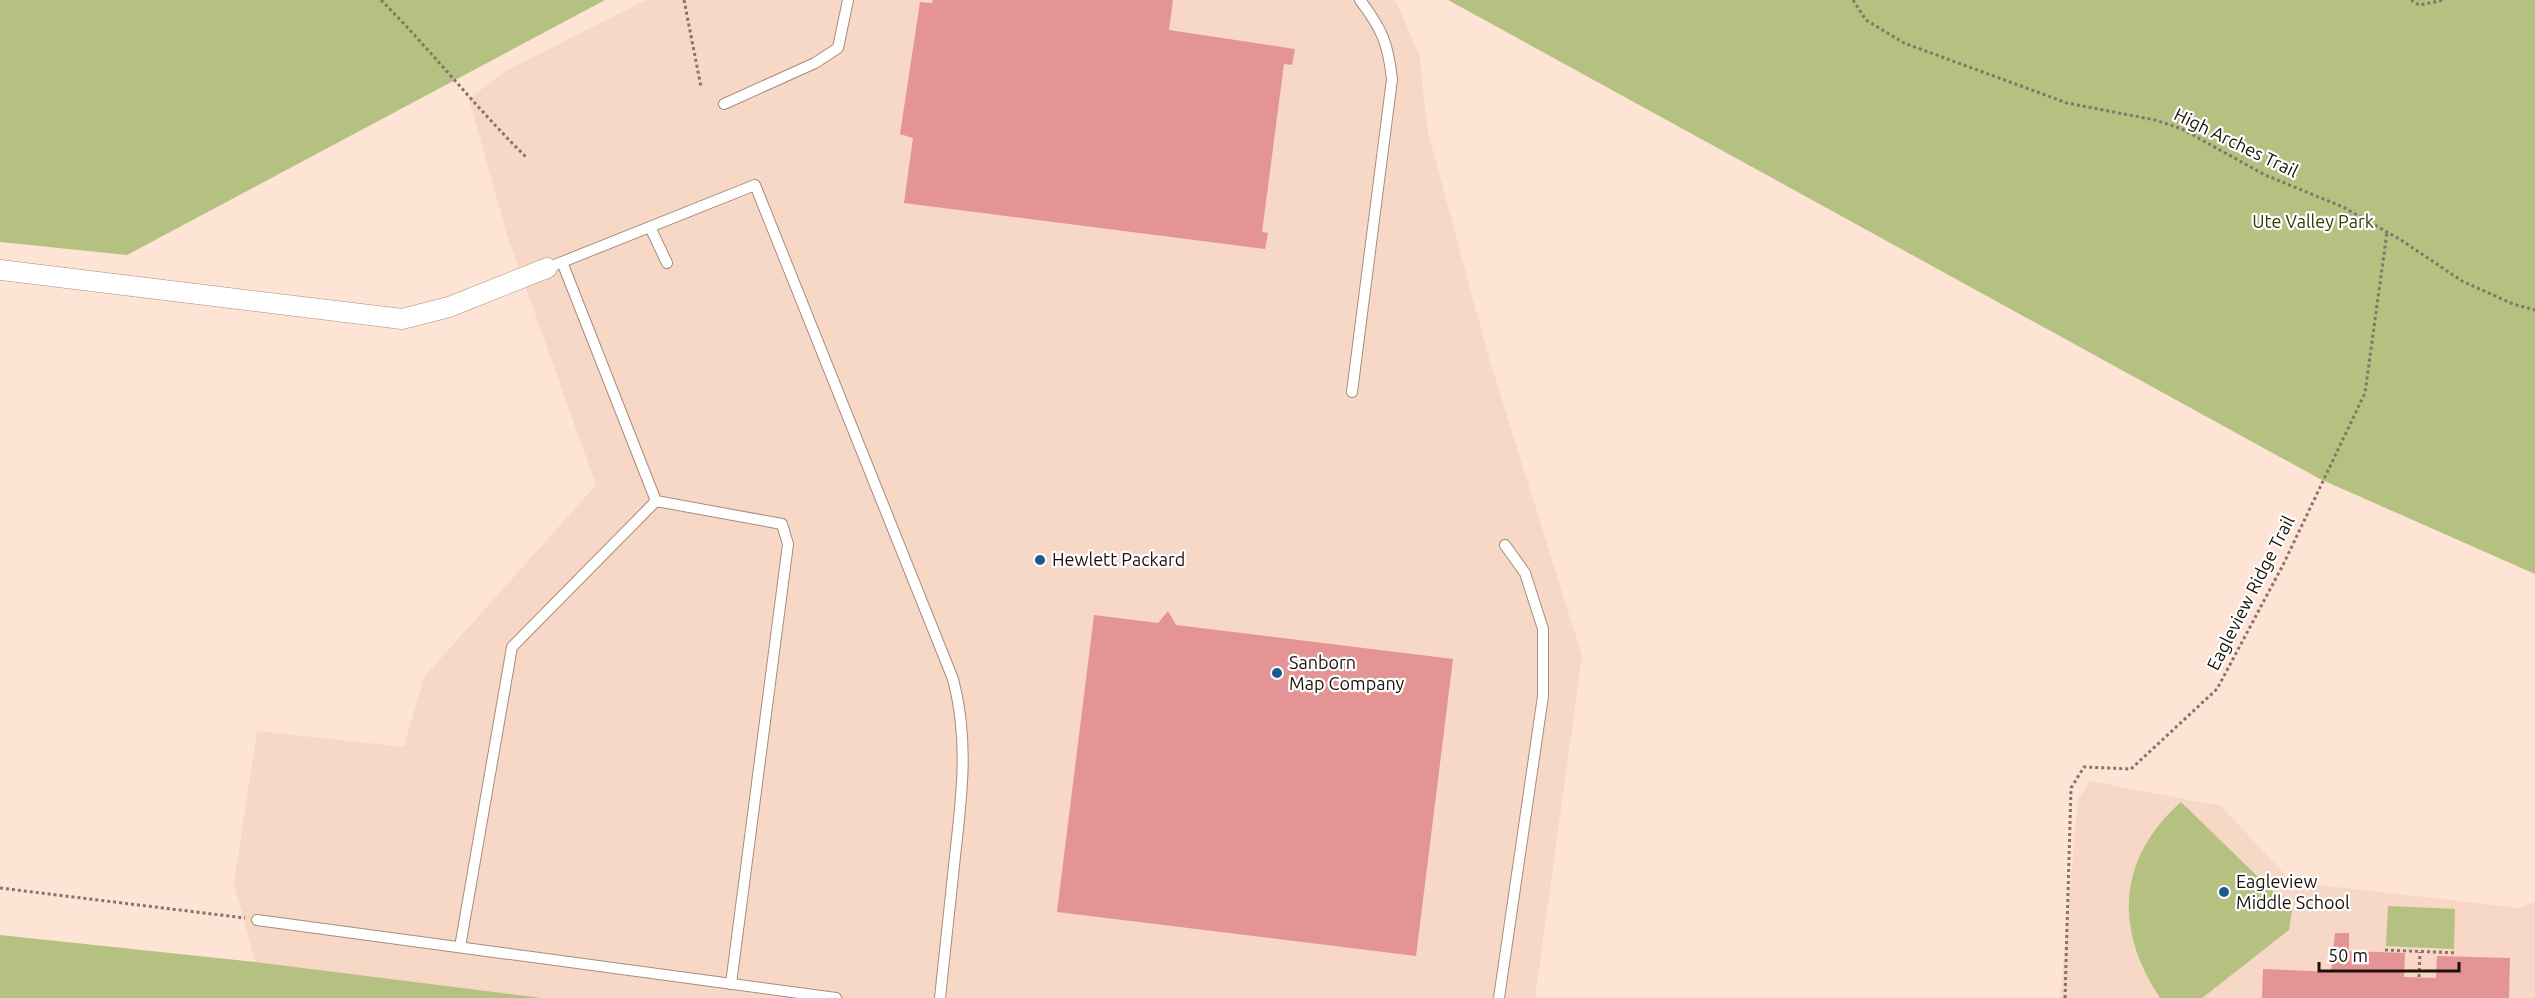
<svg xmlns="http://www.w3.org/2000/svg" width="2535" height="998" viewBox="0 0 2535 998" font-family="Ubuntu,sans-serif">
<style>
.built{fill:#f7d7c5}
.green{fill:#b4c181}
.building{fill:#e49494}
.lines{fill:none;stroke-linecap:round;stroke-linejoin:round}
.lane-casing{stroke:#a98c7a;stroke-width:12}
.street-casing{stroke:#a98c7a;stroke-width:21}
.path{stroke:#867469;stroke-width:3;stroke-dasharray:3 3;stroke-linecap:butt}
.lane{stroke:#fff;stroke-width:10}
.street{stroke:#fff;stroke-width:20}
.poi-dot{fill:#195a8f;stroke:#fff;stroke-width:2}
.labels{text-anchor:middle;stroke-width:4.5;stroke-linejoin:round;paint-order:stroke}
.street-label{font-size:18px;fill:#1c110a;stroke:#fff}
.park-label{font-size:18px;fill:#323a00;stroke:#fff}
.poi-label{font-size:18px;fill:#1c110a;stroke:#fff;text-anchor:start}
</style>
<rect width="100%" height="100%" fill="#fee4d5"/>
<g class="built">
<path d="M 646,0 L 1393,0 L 1397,3 L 1419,55 L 1428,132 L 1488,355 L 1582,656 L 1535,998 L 542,998 L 255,962 L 234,883 L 257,731 L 404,747 L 424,677 L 596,485 L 507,235 L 469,99 L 505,71 Z"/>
<path d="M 2090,781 L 2221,806 L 2292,882 L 2520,908 L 2535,901 L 2535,998 L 2060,998 L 2078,799 Z"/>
</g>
<g class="green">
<path d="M 0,0 L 605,0 L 127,255 L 0,242 Z"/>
<path d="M 1448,0 L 2535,0 L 2535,574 L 2320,479 Z"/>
<path d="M 2181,802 L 2292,910 L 2289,930 L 2202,998 L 2160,998 C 2114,929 2117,859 2181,802 Z"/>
<path d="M 2388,906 L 2455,909 L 2454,949 L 2386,946 Z"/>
<path d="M 0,935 L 255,962 L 542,998 L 0,998 Z"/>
</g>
<g class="building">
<path d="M 933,0 L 1173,0 L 1169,30 L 1295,49 L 1292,65 L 1284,64 L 1262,232 L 1268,233 L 1265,249 L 904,203 L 913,138 L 900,134 L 920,2 L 932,3 Z"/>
<path d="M 1168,611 L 1176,625 L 1453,659 L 1416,956 L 1057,912 L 1094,615 L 1158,623 Z"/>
<path d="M 2335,933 L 2349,933 L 2349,951 L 2405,953 L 2404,977 L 2436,978 L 2437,956 L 2510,958 L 2509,998 L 2262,998 L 2263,969 L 2331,972 Z"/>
</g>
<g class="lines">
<g class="lane-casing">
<g id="lane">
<path d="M 724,104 L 815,63 L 838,48 L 848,0"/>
<path d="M 650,227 L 667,263"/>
<path d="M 547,268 L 755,185 L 953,679 C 969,739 962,795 955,856 C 950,904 945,951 940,998"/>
<path d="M 1352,392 L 1392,79 C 1388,43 1382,29 1360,0"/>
<path d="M 656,501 L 782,524 L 788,544 L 731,984"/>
<path d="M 257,920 L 836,998"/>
<path d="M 460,947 L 512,647 L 656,501 L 562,262"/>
<path d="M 1499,998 L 1543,696 L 1543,629 L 1525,573 L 1505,545"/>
</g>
</g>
<g class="street-casing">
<path id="street" d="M 0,270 L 402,319 L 449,307 L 547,268"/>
</g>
<g class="path">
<path d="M 381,0 C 431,50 475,107 526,157"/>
<path d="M 684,0 L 701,87"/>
<path d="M 1853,0 L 1866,20 L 1904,43 L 2067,103 L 2155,120 L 2182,129 L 2265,175 L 2343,207 L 2401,240 L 2462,281 L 2513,304 L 2535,310"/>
<path d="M 2411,0 L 2419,5 L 2445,0"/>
<path d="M 0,888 L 245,918"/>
<path d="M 2385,950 L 2457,953"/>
<path d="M 2419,977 L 2420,952"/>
<path d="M 2065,998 L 2071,788 L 2084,767 L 2131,769 L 2217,689 L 2283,565 L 2365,393 L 2387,232"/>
</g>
<use href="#lane" class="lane"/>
<use href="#street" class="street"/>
</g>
<g class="poi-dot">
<circle cx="1040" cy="560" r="6"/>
<circle cx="1277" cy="673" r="6"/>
<circle cx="2224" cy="892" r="6"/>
</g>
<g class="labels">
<g class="street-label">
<text transform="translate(2236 143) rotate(26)" y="6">High Arches Trail</text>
<text transform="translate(2251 593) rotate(-63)" y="6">Eagleview Ridge Trail</text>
</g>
<g class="park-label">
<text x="2313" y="228">Ute Valley Park</text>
</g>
<g class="poi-label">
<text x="1052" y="566">Hewlett Packard</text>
<text x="1289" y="669">Sanborn<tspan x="1289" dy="21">Map Company</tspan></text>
<text x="2236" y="888">Eagleview<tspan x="2236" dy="21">Middle School</tspan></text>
</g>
</g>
<path d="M2319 962v9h140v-9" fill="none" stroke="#1c110a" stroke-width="3"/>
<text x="2328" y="962" font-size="18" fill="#1c110a" stroke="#ffffff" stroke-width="4.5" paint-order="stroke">50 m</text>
</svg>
